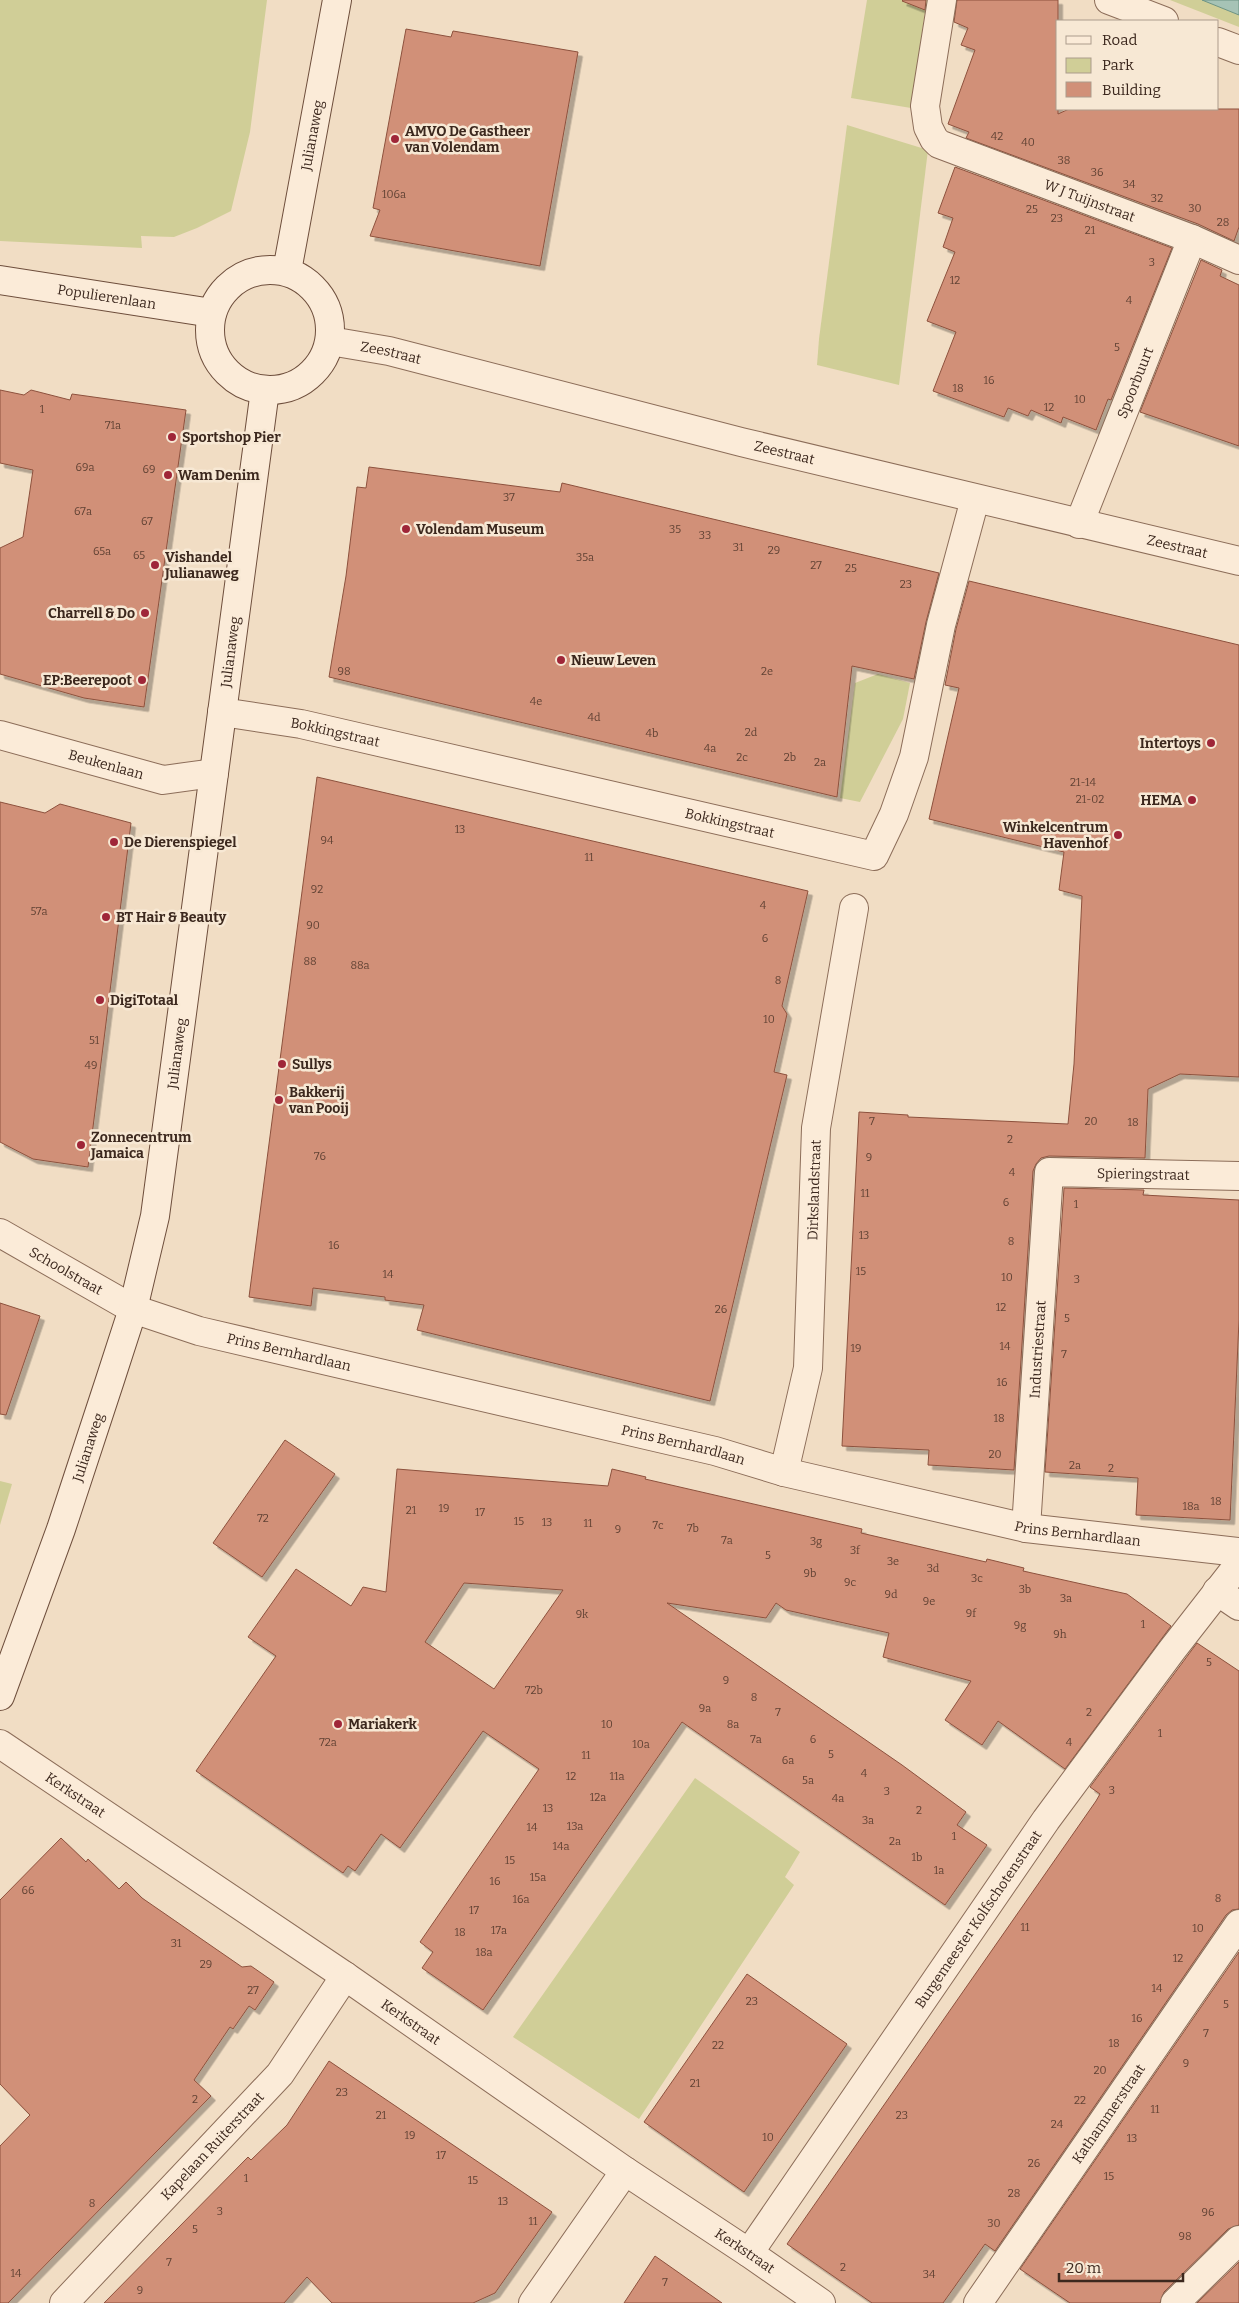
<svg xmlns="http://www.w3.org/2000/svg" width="1239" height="2303" viewBox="0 0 1239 2303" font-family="Bitter,serif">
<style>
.green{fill:#d0ce97}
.water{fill:#a6c3b6;stroke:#6c9383}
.building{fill:#d19078;stroke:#8d513d;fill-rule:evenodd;filter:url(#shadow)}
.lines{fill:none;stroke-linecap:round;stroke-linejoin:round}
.street-casing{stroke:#8c6d59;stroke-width:30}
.secondary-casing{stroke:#6e4e3c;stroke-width:30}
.street{stroke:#fbebd8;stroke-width:28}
.secondary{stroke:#fbebd8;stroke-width:28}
.poi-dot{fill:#9f2638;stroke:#f7e8d4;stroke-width:2}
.labels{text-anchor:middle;stroke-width:5;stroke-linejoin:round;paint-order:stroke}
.number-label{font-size:11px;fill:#614234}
.poi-label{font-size:14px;font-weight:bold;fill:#3c281e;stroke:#f7e8d4;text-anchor:start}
.street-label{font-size:14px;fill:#3c281e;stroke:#f7e8d4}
</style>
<defs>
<filter id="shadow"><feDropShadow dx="4.5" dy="4.5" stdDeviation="0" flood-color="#0004"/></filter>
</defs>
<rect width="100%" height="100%" fill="#f1ddc4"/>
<g class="green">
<path d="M 0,0 L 267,0 L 250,132 L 231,211 L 197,228 L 174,237 L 141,236 L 142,248 L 0,241 Z"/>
<path d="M 867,0 L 929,0 L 925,12 L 911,108 L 851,98 Z"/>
<path d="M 1170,0 L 1202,0 L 1239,15 L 1239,27 Z"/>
<path d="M 847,125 L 928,150 L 899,385 L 817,365 L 819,339 Z"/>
<path d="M 878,674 L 910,683 L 903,719 L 860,802 L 840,798 L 855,683 Z"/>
<path d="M 0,1481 L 12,1484 L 0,1525 Z"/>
<path d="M 695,1778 L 800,1852 L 785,1877 L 794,1885 L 639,2119 L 513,2037 Z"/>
</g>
<path class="water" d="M 1202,0 L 1239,0 L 1239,15 Z"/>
<g class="building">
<path d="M 903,0 L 926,0 L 925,10 L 902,1 Z"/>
<path d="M 957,0 L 1058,0 L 1058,114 L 1069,109 L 1239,109 L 1239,227 L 1234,241 L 1198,224 L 966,138 L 969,132 L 948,124 L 975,50 L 961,45 L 968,28 L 954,22 Z"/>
<path d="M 406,29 L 451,37 L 453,31 L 578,52 L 540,266 L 370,236 L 380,210 L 373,208 Z"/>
<path d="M 955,167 L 1172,248 L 1111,400 L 1108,399 L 1096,430 L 1063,417 L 1061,423 L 1031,410 L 1028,416 L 1008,408 L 1004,417 L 933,391 L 956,332 L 927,321 L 955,252 L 943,247 L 953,218 L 938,213 Z"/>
<path d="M 1201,260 L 1222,270 L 1220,276 L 1239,285 L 1239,446 L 1140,412 Z"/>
<path d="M 0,390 L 24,395 L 31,390 L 70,400 L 72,394 L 186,410 L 144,707 L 84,698 L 0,674 L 0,548 L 23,537 L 33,470 L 0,463 Z"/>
<path d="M 369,467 L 560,492 L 562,483 L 939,573 L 926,622 L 914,679 L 852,666 L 837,797 L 329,677 L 346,576 L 357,487 L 366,488 Z"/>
<path d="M 969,581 L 1239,645 L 1239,1077 L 1180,1074 L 1148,1089 L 1145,1158 L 1049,1156 L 1041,1158 L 1036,1164 L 1033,1171 L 1014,1470 L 928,1465 L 929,1450 L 842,1446 L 859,1112 L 908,1115 L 908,1117 L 1068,1124 L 1074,1064 L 1082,896 L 1059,890 L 1064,852 L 929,819 L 959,688 L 945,685 L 956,629 Z"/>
<path d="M 317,777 L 808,891 L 782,1006 L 787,1014 L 774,1072 L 787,1075 L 710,1401 L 417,1330 L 424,1305 L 385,1300 L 385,1297 L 313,1288 L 311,1306 L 249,1297 Z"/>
<path d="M 0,802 L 45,813 L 60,804 L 131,823 L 88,1167 L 33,1159 L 0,1142 Z"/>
<path d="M 1064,1188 L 1144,1190 L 1143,1195 L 1239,1200 L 1239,1320 L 1230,1520 L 1136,1515 L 1138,1478 L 1045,1472 Z"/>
<path d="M 0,1303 L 40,1316 L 6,1415 L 0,1414 Z"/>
<path d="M 285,1440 L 335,1474 L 262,1577 L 213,1543 Z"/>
<path d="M 397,1469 L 608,1486 L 612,1469 L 646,1477 L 645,1479 L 862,1529 L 861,1533 L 986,1562 L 987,1559 L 1024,1568 L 1023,1571 L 1127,1594 L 1171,1626 L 1065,1769 L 998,1721 L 982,1745 L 945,1720 L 971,1681 L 883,1657 L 889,1633 L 786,1610 L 776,1603 L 766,1618 L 667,1603 L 902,1765 L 966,1812 L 957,1825 L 987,1845 L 945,1905 L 682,1722 L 483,2010 L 422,1968 L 433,1952 L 420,1942 L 539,1769 L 483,1731 L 400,1848 L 381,1834 L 355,1871 L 348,1866 L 343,1873 L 196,1771 L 276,1656 L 248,1637 L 296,1569 L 351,1606 L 363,1587 L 386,1592 ZM 464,1583 L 563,1590 L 494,1689 L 425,1642 Z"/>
<path d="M 1197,1643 L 1239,1671 L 1239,1909 L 1232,1910 L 1226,1915 L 995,2251 L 985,2244 L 943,2303 L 872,2303 L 787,2244 L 1096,1801 L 1100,1794 L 1090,1787 Z"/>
<path d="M 61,1838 L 86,1862 L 88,1859 L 119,1889 L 126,1882 L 142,1898 L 242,1967 L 251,1966 L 274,1982 L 255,2010 L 249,2006 L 233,2029 L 230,2027 L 194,2080 L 211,2096 L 8,2303 L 0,2303 L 0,2146 L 30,2115 L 0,2084 L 0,1900 Z"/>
<path d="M 1239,1952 L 1239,2225 L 1228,2229 L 1164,2292 L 1160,2303 L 1070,2303 L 1020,2269 Z"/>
<path d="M 747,1974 L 847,2044 L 744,2192 L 644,2122 Z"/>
<path d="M 329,2061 L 552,2212 L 495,2293 L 473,2303 L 332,2303 L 307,2277 L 284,2303 L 104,2303 L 248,2157 L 251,2160 L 287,2125 Z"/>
<path d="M 655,2256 L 722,2303 L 624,2303 Z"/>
<path d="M 1239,2262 L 1239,2303 L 1197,2303 Z"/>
</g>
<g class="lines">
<g class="street-casing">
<g id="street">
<path id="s1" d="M 942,0 L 925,106 L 928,127 L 934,139 L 939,144 L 1192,239 L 1239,260"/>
<path d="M 1109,0 L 1164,21"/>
<path d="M 1218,42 L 1239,50"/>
<path id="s2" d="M 330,341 L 389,351 L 741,442 L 1239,561"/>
<path id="s3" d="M 1079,524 L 1192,239"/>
<path id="s4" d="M 222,712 L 301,724 L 874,856 L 894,814 L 914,757 L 941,625 L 975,499"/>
<path id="s5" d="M 0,735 L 163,780 L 214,773"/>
<path id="s6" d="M 0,1233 L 133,1309 L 199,1331 L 715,1451 L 784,1472 L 1026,1528 L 1239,1552"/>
<path id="s7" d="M 784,1472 L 808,1368 L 816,1128 L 854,908"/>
<path id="s8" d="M 1026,1528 L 1049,1172 L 1239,1176"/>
<path d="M 1217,1591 L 1239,1606"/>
<path id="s9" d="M 0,1744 L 345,1976 L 625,2171 L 749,2253 L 821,2303"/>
<path id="s10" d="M 749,2253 L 1046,1820 L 1172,1650 L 1239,1564"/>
<path id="s11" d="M 64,2303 L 280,2074 L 345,1976"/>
<path d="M 533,2303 L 625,2171"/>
<path id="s12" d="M 978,2303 L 1239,1924"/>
<path d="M 1175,2303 L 1239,2240"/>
</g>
</g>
<g class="secondary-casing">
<g id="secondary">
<circle cx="270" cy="330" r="60"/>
<path id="s13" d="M 287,271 L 337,0"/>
<path id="s14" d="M 0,280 L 212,313"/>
<path id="s15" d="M 0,1696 L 61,1529 L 110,1380 L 133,1309 L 155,1216 L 265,390"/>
</g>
</g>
<use href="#street" class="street"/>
<use href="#secondary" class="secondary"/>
</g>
<g class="poi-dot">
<circle cx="395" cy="139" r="5"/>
<circle cx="172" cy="437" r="5"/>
<circle cx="168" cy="475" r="5"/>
<circle cx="406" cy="529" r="5"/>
<circle cx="155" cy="565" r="5"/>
<circle cx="145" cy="613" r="5"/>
<circle cx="561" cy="660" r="5"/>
<circle cx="142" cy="680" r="5"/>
<circle cx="1211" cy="743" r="5"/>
<circle cx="1192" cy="800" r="5"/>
<circle cx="1118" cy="835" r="5"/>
<circle cx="114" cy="842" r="5"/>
<circle cx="106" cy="917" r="5"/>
<circle cx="100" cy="1000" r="5"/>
<circle cx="282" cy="1064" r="5"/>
<circle cx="279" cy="1100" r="5"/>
<circle cx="81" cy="1145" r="5"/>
<circle cx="338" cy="1724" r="5"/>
</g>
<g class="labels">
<g class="number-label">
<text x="997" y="140">42</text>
<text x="1028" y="146">40</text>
<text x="1064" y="164">38</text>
<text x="1097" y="176">36</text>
<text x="1129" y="188">34</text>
<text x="394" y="198">106a</text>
<text x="1157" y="202">32</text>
<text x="1195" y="212">30</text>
<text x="1032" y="213">25</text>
<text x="1057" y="222">23</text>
<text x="1223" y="226">28</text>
<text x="1090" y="234">21</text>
<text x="1152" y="266">3</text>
<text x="955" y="284">12</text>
<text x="1129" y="304">4</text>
<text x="1117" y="351">5</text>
<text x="989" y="384">16</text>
<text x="958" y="392">18</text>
<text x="1080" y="403">10</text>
<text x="1049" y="411">12</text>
<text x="42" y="413">1</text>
<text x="113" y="429">71a</text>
<text x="85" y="471">69a</text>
<text x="149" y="473">69</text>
<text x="509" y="501">37</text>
<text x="83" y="515">67a</text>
<text x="147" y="525">67</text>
<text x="675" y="533">35</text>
<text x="705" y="539">33</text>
<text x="738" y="551">31</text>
<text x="774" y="554">29</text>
<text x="102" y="555">65a</text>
<text x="139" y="559">65</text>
<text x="585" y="561">35a</text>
<text x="816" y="569">27</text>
<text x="851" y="572">25</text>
<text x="906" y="588">23</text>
<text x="344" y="675">98</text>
<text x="767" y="675">2e</text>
<text x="536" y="705">4e</text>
<text x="594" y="721">4d</text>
<text x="751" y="736">2d</text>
<text x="652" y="737">4b</text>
<text x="710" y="752">4a</text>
<text x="742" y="761">2c</text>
<text x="790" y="761">2b</text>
<text x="820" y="766">2a</text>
<text x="1083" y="786">21-14</text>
<text x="1090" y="803">21-02</text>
<text x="460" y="833">13</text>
<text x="327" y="844">94</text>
<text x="589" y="861">11</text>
<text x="317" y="893">92</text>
<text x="763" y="909">4</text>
<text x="39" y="915">57a</text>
<text x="313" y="929">90</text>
<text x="765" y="942">6</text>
<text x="310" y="965">88</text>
<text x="360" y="969">88a</text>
<text x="778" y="984">8</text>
<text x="769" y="1023">10</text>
<text x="94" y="1044">51</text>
<text x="91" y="1069">49</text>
<text x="872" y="1125">7</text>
<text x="1091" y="1125">20</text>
<text x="1133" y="1126">18</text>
<text x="1010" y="1143">2</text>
<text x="320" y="1160">76</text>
<text x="869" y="1161">9</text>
<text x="1012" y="1176">4</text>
<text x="865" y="1197">11</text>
<text x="1006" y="1206">6</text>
<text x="1076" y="1208">1</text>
<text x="864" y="1239">13</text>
<text x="1011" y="1245">8</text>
<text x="334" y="1249">16</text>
<text x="861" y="1275">15</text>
<text x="388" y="1278">14</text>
<text x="1007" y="1281">10</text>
<text x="1077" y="1283">3</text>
<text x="1001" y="1311">12</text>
<text x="721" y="1313">26</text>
<text x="1067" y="1322">5</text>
<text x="1005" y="1350">14</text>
<text x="856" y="1352">19</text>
<text x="1064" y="1358">7</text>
<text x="1002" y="1386">16</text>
<text x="999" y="1422">18</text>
<text x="995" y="1458">20</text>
<text x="1075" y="1469">2a</text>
<text x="1111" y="1472">2</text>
<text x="1216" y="1505">18</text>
<text x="1191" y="1510">18a</text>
<text x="444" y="1512">19</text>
<text x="411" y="1514">21</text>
<text x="480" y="1516">17</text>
<text x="263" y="1522">72</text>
<text x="519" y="1525">15</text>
<text x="547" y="1526">13</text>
<text x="588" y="1527">11</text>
<text x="658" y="1529">7c</text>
<text x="693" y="1532">7b</text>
<text x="618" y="1533">9</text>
<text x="727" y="1544">7a</text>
<text x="816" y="1545">3g</text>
<text x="855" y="1554">3f</text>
<text x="768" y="1559">5</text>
<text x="893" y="1565">3e</text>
<text x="933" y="1572">3d</text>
<text x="810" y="1577">9b</text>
<text x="977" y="1582">3c</text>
<text x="850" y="1586">9c</text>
<text x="1025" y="1593">3b</text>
<text x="891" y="1598">9d</text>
<text x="1066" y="1602">3a</text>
<text x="929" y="1605">9e</text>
<text x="971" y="1617">9f</text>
<text x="582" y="1618">9k</text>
<text x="1143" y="1628">1</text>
<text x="1020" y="1629">9g</text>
<text x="1060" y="1638">9h</text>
<text x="1209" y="1666">5</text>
<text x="726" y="1684">9</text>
<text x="534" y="1694">72b</text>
<text x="754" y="1701">8</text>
<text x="705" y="1712">9a</text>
<text x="778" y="1716">7</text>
<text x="1089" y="1716">2</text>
<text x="607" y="1728">10</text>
<text x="733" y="1728">8a</text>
<text x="1160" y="1737">1</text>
<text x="756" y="1743">7a</text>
<text x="813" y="1743">6</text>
<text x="328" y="1746">72a</text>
<text x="1069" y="1746">4</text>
<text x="641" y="1748">10a</text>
<text x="831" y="1758">5</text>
<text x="586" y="1759">11</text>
<text x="788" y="1764">6a</text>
<text x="864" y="1777">4</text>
<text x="571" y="1780">12</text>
<text x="617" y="1780">11a</text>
<text x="808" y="1784">5a</text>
<text x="1112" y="1794">3</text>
<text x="887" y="1795">3</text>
<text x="598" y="1801">12a</text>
<text x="838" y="1802">4a</text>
<text x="548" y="1812">13</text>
<text x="919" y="1814">2</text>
<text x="868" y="1824">3a</text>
<text x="575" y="1830">13a</text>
<text x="532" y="1831">14</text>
<text x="954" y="1840">1</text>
<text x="895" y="1845">2a</text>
<text x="561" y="1850">14a</text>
<text x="917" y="1861">1b</text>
<text x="510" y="1864">15</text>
<text x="939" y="1874">1a</text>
<text x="538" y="1881">15a</text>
<text x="495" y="1885">16</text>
<text x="28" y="1894">66</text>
<text x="1218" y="1902">8</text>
<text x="521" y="1903">16a</text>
<text x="474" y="1914">17</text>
<text x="1025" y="1931">11</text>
<text x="1198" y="1932">10</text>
<text x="499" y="1934">17a</text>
<text x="460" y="1936">18</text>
<text x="176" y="1947">31</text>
<text x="484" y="1956">18a</text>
<text x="1178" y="1962">12</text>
<text x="206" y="1968">29</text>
<text x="1157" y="1992">14</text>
<text x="253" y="1994">27</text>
<text x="752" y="2005">23</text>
<text x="1226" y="2008">5</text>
<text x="1137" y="2022">16</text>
<text x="1206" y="2037">7</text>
<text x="1114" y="2047">18</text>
<text x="718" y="2049">22</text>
<text x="1186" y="2067">9</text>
<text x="1100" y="2074">20</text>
<text x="695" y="2087">21</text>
<text x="342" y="2096">23</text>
<text x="195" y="2103">2</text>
<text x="1080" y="2104">22</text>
<text x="1155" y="2113">11</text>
<text x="381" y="2119">21</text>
<text x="902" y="2119">23</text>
<text x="1057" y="2128">24</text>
<text x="410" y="2139">19</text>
<text x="768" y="2141">10</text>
<text x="1132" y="2142">13</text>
<text x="441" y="2159">17</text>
<text x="1034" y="2167">26</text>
<text x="1109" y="2180">15</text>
<text x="246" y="2182">1</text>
<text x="473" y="2184">15</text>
<text x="1014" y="2197">28</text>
<text x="503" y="2205">13</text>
<text x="92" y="2207">8</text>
<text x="220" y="2215">3</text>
<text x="1208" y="2216">96</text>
<text x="533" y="2225">11</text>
<text x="994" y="2227">30</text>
<text x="195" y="2233">5</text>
<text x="1185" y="2240">98</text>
<text x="169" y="2266">7</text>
<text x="843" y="2271">2</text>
<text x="16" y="2277">14</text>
<text x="929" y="2278">34</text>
<text x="665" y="2286">7</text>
<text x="140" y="2294">9</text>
</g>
<g class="poi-label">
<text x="405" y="136">AMVO De Gastheer<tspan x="405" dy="16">van Volendam</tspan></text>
<text x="182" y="442">Sportshop Pier</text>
<text x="178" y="480">Wam Denim</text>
<text x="416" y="534">Volendam Museum</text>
<text x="165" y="562">Vishandel<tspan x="165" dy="16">Julianaweg</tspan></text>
<text x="135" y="618" text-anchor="end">Charrell &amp; Do</text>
<text x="571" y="665">Nieuw Leven</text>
<text x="132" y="685" text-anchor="end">EP:Beerepoot</text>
<text x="1201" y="748" text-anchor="end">Intertoys</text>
<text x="1182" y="805" text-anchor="end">HEMA</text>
<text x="1108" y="832" text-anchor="end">Winkelcentrum<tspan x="1108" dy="16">Havenhof</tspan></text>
<text x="124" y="847">De Dierenspiegel</text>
<text x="116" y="922">BT Hair &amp; Beauty</text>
<text x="110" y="1005">DigiTotaal</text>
<text x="292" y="1069">Sullys</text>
<text x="289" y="1097">Bakkerij<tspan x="289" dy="16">van Pooij</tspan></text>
<text x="91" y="1142">Zonnecentrum<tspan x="91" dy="16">Jamaica</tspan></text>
<text x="348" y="1729">Mariakerk</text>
</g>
<g class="street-label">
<text dy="5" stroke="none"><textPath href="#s13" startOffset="138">Julianaweg</textPath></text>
<text dy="5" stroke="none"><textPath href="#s1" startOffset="310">W J Tuijnstraat</textPath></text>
<text dy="5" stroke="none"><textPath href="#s14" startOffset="108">Populierenlaan</textPath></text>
<text dy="5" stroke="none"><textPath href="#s2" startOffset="62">Zeestraat</textPath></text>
<text dy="5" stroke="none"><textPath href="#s3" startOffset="152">Spoorbuurt</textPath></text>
<text dy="5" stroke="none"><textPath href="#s2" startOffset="468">Zeestraat</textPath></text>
<text dy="5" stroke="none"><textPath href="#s2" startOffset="872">Zeestraat</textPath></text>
<text dy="5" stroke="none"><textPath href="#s15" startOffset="1074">Julianaweg</textPath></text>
<text dy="5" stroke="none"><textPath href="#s4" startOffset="115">Bokkingstraat</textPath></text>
<text dy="5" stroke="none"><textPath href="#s5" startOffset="110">Beukenlaan</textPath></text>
<text dy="5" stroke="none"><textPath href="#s4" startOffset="520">Bokkingstraat</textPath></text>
<text dy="5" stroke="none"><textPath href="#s15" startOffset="669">Julianaweg</textPath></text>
<text dy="5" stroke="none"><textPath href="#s8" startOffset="451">Spieringstraat</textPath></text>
<text dy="5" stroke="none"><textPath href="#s7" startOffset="285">Dirkslandstraat</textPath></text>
<text dy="5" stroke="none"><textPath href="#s6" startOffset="76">Schoolstraat</textPath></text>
<text dy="5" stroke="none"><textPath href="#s8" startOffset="179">Industriestraat</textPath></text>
<text dy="5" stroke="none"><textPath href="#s6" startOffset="315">Prins Bernhardlaan</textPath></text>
<text dy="5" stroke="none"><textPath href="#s6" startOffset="720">Prins Bernhardlaan</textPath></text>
<text dy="5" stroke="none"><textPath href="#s15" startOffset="264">Julianaweg</textPath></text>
<text dy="5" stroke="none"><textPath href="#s6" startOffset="1125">Prins Bernhardlaan</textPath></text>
<text dy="5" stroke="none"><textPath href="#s9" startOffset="91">Kerkstraat</textPath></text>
<text dy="5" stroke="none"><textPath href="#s10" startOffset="405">Burgemeester Kolfschotenstraat</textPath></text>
<text dy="5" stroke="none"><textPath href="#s9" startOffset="496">Kerkstraat</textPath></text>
<text dy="5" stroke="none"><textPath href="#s12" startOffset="230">Kathammerstraat</textPath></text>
<text dy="5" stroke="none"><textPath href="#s11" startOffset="216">Kapelaan Ruiterstraat</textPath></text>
<text dy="5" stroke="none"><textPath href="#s9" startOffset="901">Kerkstraat</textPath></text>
</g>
</g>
<rect x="1056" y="20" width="162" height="90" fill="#f7e8d4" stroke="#ac9b8b"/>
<rect x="1066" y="36" width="25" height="8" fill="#fbebd8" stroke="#ac9b8b"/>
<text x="1102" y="45" font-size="15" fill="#3c281e">Road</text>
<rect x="1066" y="58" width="25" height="15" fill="#d0ce97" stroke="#ac9b8b"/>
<text x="1102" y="70" font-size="15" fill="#3c281e">Park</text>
<rect x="1066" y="82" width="25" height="15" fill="#d19078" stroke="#ac9b8b"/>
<text x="1102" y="95" font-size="15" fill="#3c281e">Building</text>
<path d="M1059 2273v8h124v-8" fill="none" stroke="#3c281e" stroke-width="2.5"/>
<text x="1066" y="2273" font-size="15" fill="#3c281e" stroke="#f7e8d4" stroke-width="4" paint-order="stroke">20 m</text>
</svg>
